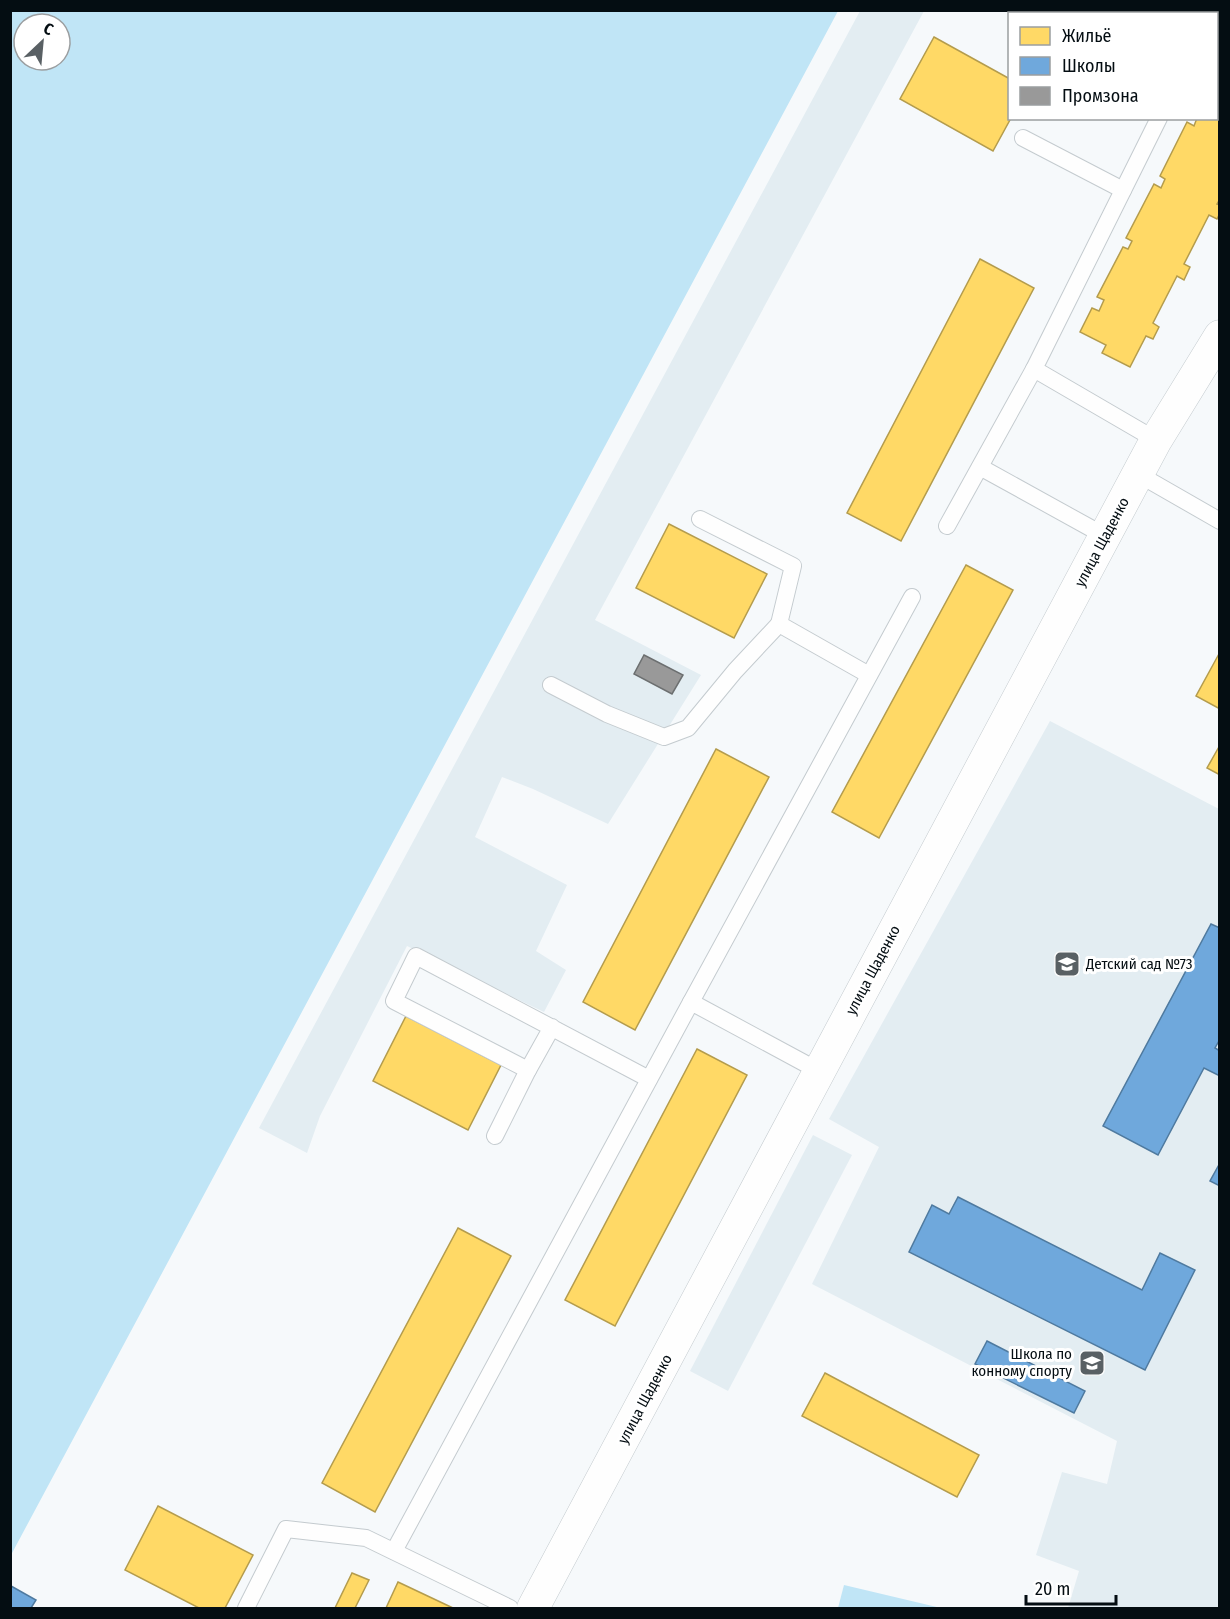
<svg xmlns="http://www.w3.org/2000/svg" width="1230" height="1619" viewBox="0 0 1230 1619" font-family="'Fira Sans Condensed',sans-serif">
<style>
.built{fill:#e3edf2}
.green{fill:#c0e5f6;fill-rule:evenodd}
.homes{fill:#ffd966;stroke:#b49c4d;stroke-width:1.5}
.schools{fill:#6fa8dc;stroke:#4f7a9f;stroke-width:1.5}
.industry{fill:#999;stroke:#6c6f70;stroke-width:1.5}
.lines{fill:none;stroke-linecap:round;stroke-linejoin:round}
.service-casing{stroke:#c4cbcf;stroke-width:18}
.minor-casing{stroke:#c4cbcf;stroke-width:33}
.service{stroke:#fefefe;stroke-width:16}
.minor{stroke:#fefefe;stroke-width:32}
.labels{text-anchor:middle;stroke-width:6;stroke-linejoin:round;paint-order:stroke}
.street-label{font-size:15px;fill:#040d12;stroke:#fff}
.poi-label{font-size:15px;fill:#040d12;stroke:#fff;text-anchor:start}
</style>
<rect width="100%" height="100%" fill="#f6f9fb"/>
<g class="built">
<path d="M 860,11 L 924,11 L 595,620 L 701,675 L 608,824 L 533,789 L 502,777 L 475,837 L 567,885 L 536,951 L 566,970 L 544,1012 L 407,946 L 320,1116 L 307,1153 L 259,1128 Z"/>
<path d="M 1108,11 L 1219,11 L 1217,16 L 1216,14 L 1113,14 Z"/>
<path d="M 1050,721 L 1219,809 L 1219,1608 L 1068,1608 L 1079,1571 L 1036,1555 L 1062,1472 L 1107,1484 L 1117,1441 L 812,1284 L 879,1147 L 829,1119 Z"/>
<path d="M 813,1135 L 852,1155 L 728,1391 L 690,1371 Z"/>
</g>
<g class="green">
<path d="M 11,10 L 838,11 L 11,1555 L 10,11 ZM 24,24 L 60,24 L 60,60 L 24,60 Z"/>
<path d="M 844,1585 L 941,1608 L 838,1608 Z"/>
</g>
<g class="homes">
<path d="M 934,37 L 1010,79 L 1010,118 L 1011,118 L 993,151 L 900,99 Z"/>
<path d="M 1216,92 L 1220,93 L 1220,199 L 1217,204 L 1220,205 L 1220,213 L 1217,219 L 1209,215 L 1184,264 L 1190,267 L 1184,280 L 1177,276 L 1153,323 L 1159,327 L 1153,339 L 1146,336 L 1130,367 L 1102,353 L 1106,345 L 1080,332 L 1092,308 L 1099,311 L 1104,300 L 1097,297 L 1123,247 L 1128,249 L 1132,241 L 1126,238 L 1154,184 L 1161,188 L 1165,179 L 1160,176 L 1187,122 L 1194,126 L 1197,118 L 1216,118 Z"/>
<path d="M 980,259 L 1034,288 L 901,541 L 847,513 Z"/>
<path d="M 669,524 L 767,574 L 734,638 L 636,588 Z"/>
<path d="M 966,565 L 1013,590 L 879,838 L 832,812 Z"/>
<path d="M 1220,652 L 1220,709 L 1196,696 Z"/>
<path d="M 1220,745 L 1220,775 L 1207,768 Z"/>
<path d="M 716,749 L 769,777 L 635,1030 L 583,1002 Z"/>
<path d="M 406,1016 L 501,1065 L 468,1130 L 373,1081 Z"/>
<path d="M 697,1049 L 747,1075 L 615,1326 L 565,1300 Z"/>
<path d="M 458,1228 L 511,1256 L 375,1512 L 322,1483 Z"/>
<path d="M 825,1373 L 979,1455 L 957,1497 L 802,1416 Z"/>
<path d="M 158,1506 L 253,1555 L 225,1608 L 199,1608 L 125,1570 Z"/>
<path d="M 352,1573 L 369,1580 L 355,1608 L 335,1608 Z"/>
<path d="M 398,1582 L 453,1608 L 386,1608 Z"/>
</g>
<g class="schools">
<path d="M 1211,924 L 1220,928 L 1220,1039 L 1215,1048 L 1220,1051 L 1220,1076 L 1204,1068 L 1158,1155 L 1103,1126 Z"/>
<path d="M 1220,1163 L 1220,1186 L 1210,1181 Z"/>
<path d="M 958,1197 L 1142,1290 L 1160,1253 L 1195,1270 L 1145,1370 L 909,1252 L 932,1205 L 949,1214 Z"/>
<path d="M 987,1341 L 1085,1391 L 1074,1413 L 975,1364 Z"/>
<path d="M 11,1586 L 36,1600 L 31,1608 L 10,1608 Z"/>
</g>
<path class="industry" d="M 644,655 L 683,675 L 672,694 L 634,674 Z"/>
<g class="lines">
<g class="service-casing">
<g id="service">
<path d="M 1081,10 L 1086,14"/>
<path d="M 1163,14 L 1165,10"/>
<path d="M 1216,68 L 1220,68"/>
<path d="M 1023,138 L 1123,190"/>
<path d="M 1156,440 L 1034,369 L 1159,118"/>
<path d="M 980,467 L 1105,536"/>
<path d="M 1138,474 L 1220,521"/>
<path d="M 700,519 L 793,566 L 779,624 L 869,675"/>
<path d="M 947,526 L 1034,369"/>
<path d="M 551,685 L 607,714 L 664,737 L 688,728 L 735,671 L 779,624"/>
<path d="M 691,1002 L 912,597"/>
<path d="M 552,1027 L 528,1070 L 394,1001 L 416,956 L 649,1079"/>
<path d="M 495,1136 L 528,1070"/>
<path d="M 394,1551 L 691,1002 L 819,1071"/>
<path d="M 246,1608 L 286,1529 L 366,1538 L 510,1608"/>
</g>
</g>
<g class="minor-casing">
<path id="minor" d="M 533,1608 L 1156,440 L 1220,336"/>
</g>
<use href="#service" class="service"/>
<use href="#minor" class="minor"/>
</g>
<defs>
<g id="school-square" transform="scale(1.35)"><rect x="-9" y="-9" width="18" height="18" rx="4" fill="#596064" stroke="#fff"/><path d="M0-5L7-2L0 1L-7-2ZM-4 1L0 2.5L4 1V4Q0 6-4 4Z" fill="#fff"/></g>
</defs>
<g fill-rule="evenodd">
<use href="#school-square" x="1067" y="964"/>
<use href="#school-square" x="1092" y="1363"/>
</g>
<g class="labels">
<g class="street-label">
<text transform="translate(1102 542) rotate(-62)" y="5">улица Щаденко</text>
<text transform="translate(873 970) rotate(-62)" y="5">улица Щаденко</text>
<text transform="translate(645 1399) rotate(-62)" y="5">улица Щаденко</text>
</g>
<g class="poi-label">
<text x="1086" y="969">Детский сад №73</text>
<text x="1072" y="1359" text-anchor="end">Школа по<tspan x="1072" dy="17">конному спорту</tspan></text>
</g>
</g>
<rect width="1230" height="1619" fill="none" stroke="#040d12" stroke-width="24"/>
<rect x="1008" y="12" width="210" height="108" fill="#ffffff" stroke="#9b9ea0" stroke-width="1.5"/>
<rect x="1020" y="27" width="30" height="18" fill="#ffd966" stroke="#9b9ea0" stroke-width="1.5"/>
<text x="1062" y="42" font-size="18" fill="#040d12">Жильё</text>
<rect x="1020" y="57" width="30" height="18" fill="#6fa8dc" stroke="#9b9ea0" stroke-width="1.5"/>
<text x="1062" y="72" font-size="18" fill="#040d12">Школы</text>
<rect x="1020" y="87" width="30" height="18" fill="#999999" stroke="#9b9ea0" stroke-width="1.5"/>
<text x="1062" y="102" font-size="18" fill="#040d12">Промзона</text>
<g transform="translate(42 42) rotate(26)"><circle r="28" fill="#ffffff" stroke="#9b9ea0" stroke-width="1.5"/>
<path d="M0-4.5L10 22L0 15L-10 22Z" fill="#596064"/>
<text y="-9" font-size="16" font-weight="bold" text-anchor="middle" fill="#040d12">С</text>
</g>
<path d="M1026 1595v9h90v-9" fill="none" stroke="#040d12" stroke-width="3"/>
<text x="1035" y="1595" font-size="18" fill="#040d12" stroke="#ffffff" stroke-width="4.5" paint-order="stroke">20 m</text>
</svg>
